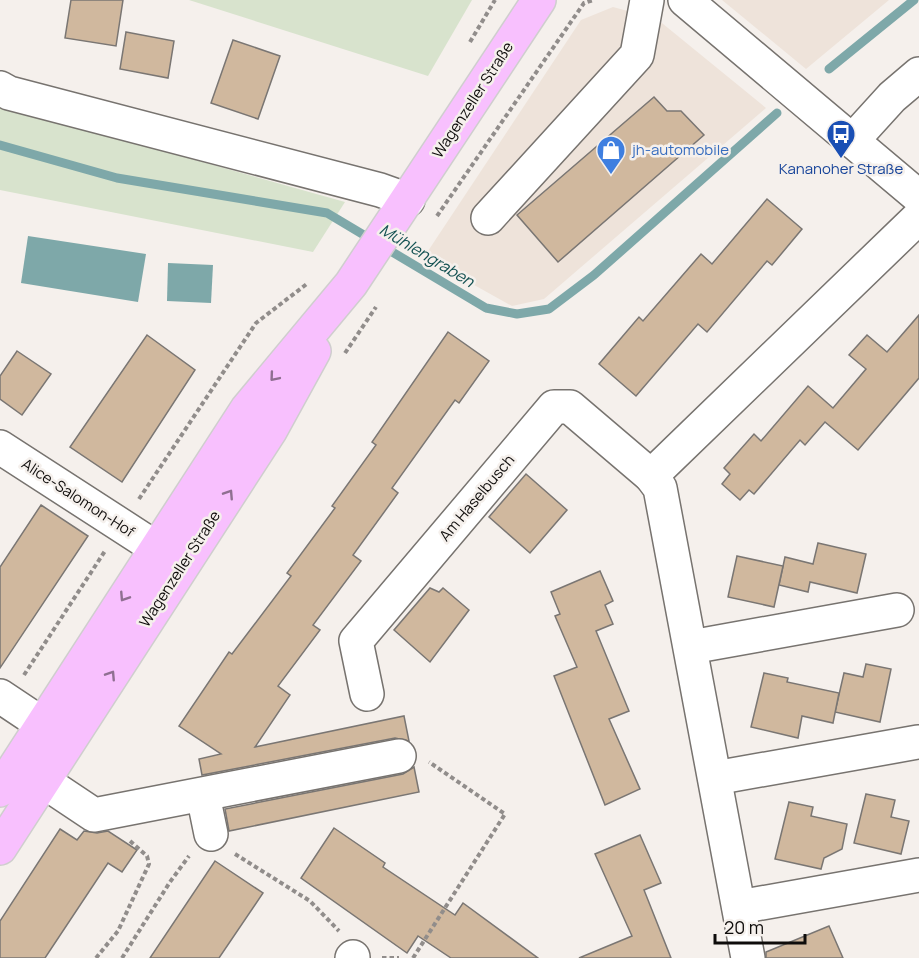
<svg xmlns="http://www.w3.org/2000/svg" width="919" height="958" viewBox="0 0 919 958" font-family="Manrope,sans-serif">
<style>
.built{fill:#eee3da}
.green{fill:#d8e3cd}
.water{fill:#7ea8a9}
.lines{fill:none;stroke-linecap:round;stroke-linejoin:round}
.stream{stroke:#7ea8a9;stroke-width:9}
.building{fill:#d0b89e;stroke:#7a7673;stroke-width:1.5}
.minor-casing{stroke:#77736f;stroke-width:36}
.major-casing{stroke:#cfcece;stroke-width:36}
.path{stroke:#918d8b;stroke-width:4;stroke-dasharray:4.5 3;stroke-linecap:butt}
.minor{stroke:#fff;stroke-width:33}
.major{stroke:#f8c0fe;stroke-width:33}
.oneway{stroke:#8f6f91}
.labels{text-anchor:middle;stroke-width:5;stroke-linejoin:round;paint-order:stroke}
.street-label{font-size:15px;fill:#0e0c0b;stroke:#f5f0ec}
.shop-label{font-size:15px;fill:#366cbe;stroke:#f5f0ec;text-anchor:start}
.transit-label{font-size:15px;fill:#164399;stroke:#f5f0ec}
.water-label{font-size:16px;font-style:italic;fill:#145253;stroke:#f5f0ec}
</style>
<rect width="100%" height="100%" fill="#f5f0ec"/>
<g class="built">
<path d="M 722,0 L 889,0 L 806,69 Z"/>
<path d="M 613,7 L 657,19 L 766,108 L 544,299 L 512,306 L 424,257 L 581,20 Z"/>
</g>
<g class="green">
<path d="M 189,0 L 472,0 L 428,76 Z"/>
<path d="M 0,105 L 345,202 L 313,252 L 0,190 Z"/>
</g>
<g class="water">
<path d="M 28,236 L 146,254 L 138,302 L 21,283 Z"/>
<path d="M 168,263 L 213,265 L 211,303 L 167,301 Z"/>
</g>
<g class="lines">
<g class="stream">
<path d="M 829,69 L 914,0"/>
<path d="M 0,145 L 117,178 L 327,213 L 486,308 L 517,314 L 549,309 L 594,275 L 777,113"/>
</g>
</g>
<g class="building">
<path d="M 71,0 L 123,0 L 116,46 L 65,38 Z"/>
<path d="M 126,32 L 174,41 L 168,78 L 120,69 Z"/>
<path d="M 233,40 L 280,56 L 258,119 L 211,103 Z"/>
<path d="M 654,97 L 667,111 L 681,111 L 704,135 L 558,262 L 517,215 Z"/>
<path d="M 767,199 L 802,229 L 772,265 L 767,261 L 707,332 L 698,324 L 636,396 L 599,364 L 639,317 L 643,321 L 701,254 L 712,264 Z"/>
<path d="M 919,315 L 919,378 L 858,450 L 825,422 L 805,445 L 800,440 L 754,494 L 749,490 L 740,500 L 722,484 L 730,474 L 724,468 L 754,434 L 761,441 L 808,386 L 833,408 L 866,369 L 849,355 L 867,335 L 887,352 Z"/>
<path d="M 448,332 L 489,361 L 459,403 L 455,400 L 392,488 L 398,493 L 353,555 L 361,561 L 313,625 L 320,630 L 278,686 L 290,695 L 255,747 L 404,716 L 409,741 L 395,738 L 202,775 L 199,759 L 221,754 L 179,726 L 229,652 L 232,654 L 291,576 L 287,573 L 335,508 L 332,506 L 376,445 L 372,442 Z"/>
<path d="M 147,335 L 195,370 L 122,482 L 70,447 Z"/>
<path d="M 17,351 L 51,374 L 22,415 L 0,399 L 0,376 Z"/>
<path d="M 526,474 L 567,510 L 530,553 L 489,517 Z"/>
<path d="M 41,505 L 88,536 L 0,668 L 0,567 Z"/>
<path d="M 818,543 L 866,554 L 857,593 L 810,582 L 808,592 L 779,585 L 785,557 L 813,564 Z"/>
<path d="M 737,556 L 783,566 L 774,607 L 728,597 Z"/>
<path d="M 600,571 L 613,601 L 605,605 L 613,624 L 596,631 L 629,711 L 609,719 L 640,789 L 605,805 L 554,676 L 577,667 L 555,616 L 560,614 L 551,592 Z"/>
<path d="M 430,588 L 439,592 L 443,588 L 469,610 L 430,662 L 394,630 Z"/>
<path d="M 866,664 L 891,669 L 880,722 L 835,712 L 844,673 L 863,677 Z"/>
<path d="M 764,673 L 788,678 L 787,682 L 839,693 L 833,723 L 802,716 L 798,738 L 751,727 Z"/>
<path d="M 414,767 L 419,792 L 229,831 L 225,809 L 403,774 Z"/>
<path d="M 866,794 L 895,800 L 891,817 L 909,821 L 901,854 L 854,843 Z"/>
<path d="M 789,802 L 813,807 L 811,816 L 847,824 L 842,849 L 824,858 L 821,869 L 775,859 Z"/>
<path d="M 334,828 L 385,863 L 383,867 L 455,915 L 463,903 L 538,958 L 451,958 L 418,936 L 407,953 L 301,878 Z"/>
<path d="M 60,829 L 77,840 L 84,831 L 97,833 L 108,831 L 137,850 L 122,872 L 108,863 L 45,958 L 0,958 L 0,921 Z"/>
<path d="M 640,835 L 661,883 L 644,890 L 671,958 L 579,958 L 632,936 L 595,854 Z"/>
<path d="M 215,861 L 263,893 L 219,958 L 150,958 Z"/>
<path d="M 829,926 L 843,958 L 766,958 L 766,952 Z"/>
</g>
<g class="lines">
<g class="minor-casing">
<g id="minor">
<path d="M 685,0 L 919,197"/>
<path d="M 0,88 L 9,93 L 380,190 L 408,200"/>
<path d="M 852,141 L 892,97 L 919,74"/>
<path d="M 488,218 L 637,55 L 647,0"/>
<path d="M 0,447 L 156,548"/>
<path d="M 691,647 L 897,610"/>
<path d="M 367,694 L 356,641 L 554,407 L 570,407 L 651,476"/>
<path d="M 0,696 L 42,724 L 50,752"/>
<path d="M 31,756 L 43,781 L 94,815 L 399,756"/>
<path d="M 715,778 L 918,742"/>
<path d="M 203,795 L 211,834"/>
<path d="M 739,907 L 919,875"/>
<path d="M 352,958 L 353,957"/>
<path d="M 748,958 L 660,488 L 651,476 L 919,217"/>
</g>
</g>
<g class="major-casing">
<g id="major">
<path d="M 0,790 L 247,409 L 351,284 L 539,0"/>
<path d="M 0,848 L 270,431 L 314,351"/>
</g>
</g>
<g class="path">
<path d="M 470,42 L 495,0"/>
<path d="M 437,216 L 584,3 L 594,0"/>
<path d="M 345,353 L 376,307"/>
<path d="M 139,499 L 256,323 L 308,283"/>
<path d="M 24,675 L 105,551"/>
<path d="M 235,854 L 310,901 L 339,931"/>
<path d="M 96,958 L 118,931 L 149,864 L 147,856 L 130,841"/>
<path d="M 122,958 L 170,882 L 189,856"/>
<path d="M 382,958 L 399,958"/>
<path d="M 413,958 L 505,814 L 429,762"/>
</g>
<use href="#minor" class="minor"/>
<use href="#major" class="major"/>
</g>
<defs><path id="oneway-chevron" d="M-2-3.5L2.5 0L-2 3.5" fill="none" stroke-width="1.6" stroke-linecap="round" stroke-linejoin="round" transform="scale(1.5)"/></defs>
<g class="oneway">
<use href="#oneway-chevron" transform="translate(274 377) rotate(130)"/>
<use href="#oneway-chevron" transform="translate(229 494) rotate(-57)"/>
<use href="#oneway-chevron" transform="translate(124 597) rotate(123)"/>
<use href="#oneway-chevron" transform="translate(111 675) rotate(-57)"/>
</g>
<defs>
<g id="bus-pin" transform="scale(1.5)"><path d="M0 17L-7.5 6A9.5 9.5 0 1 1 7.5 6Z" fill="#1a4fb4" stroke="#f5f0ec"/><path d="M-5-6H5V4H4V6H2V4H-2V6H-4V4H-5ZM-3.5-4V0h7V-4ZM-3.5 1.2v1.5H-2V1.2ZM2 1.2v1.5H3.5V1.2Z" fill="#fff"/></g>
<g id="shop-pin" transform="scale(1.5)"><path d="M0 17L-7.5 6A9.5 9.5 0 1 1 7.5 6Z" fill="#3f7fe0" stroke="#f5f0ec"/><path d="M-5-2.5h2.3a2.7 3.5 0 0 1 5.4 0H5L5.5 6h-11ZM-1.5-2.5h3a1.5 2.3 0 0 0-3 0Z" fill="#fff"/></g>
</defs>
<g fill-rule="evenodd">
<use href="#bus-pin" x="841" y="134"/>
<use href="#shop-pin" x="611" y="150"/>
</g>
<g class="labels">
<g class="street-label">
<text transform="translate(473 100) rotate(-57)" y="5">Wagenzeller Straße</text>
<text transform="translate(78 498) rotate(33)" y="5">Alice-Salomon-Hof</text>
<text transform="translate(477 498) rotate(-50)" y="5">Am Haselbusch</text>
<text transform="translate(180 569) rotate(-57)" y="5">Wagenzeller Straße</text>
</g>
<g class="shop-label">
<text x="632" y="155">jh-automobile</text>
</g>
<g class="transit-label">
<text x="841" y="174">Kananoher Straße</text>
</g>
<g class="water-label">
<text transform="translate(427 255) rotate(31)" y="6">Mühlengraben</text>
</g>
</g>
<path d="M715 934v9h90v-9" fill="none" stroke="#0e0c0b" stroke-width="3"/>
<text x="724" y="934" font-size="18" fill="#0e0c0b" stroke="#f5f0ec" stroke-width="4.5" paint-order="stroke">20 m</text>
</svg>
